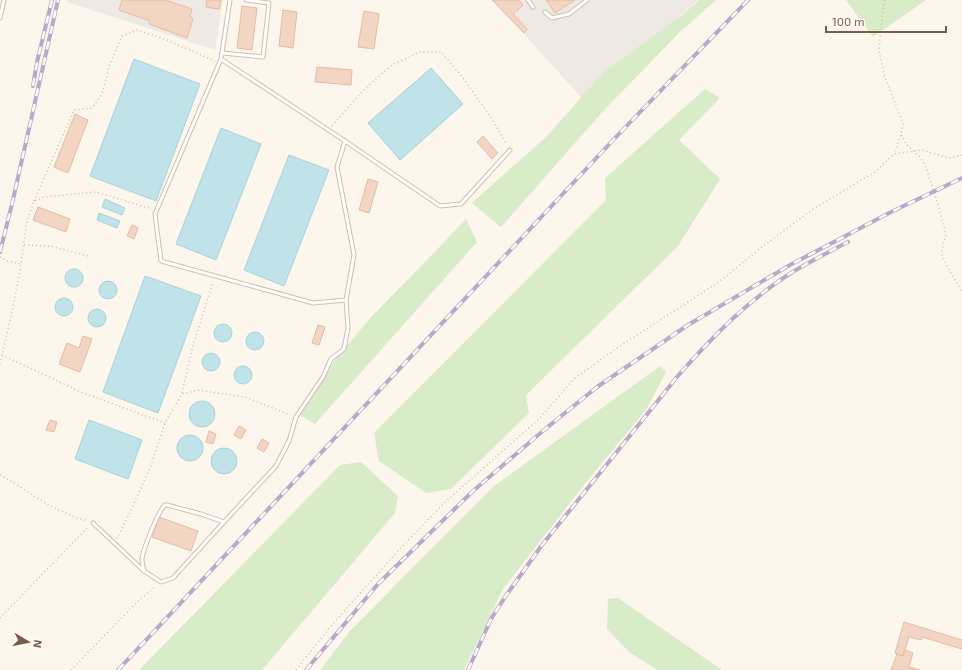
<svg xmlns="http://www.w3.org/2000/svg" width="962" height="670" viewBox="0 0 962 670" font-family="'Exo 2',sans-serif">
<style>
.industrial{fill:#efe9e4}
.green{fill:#d8ecc9}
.water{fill:#bfe3e8;stroke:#a5d3da}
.building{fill:#f3d5c3;stroke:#e6bba3}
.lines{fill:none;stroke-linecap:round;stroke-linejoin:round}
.service-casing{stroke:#d1beb0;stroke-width:5}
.path{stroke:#d9b8a5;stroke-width:1.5;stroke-dasharray:1 3;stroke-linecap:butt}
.service{stroke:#fff;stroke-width:3}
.rail-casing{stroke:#b9a8c9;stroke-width:4}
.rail{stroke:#fffaf3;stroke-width:2.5;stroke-dasharray:8;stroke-linecap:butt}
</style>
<rect width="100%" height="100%" fill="#fdf6ec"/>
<g class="industrial">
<path d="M 67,0 L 223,0 L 215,50 L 67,2 Z"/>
<path d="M 494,0 L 698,0 L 584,101 Z"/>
</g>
<g class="green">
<path d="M 699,0 L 716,0 L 681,31 L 606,108 L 501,227 L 472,203 L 547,136 L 604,72 L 682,15 Z"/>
<path d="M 846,0 L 926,0 L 873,37 Z"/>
<path d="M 705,89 L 720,98 L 679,140 L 720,179 L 678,246 L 526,395 L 529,413 L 451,489 L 426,493 L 379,461 L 374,433 L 606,200 L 605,178 Z"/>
<path d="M 466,219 L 477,242 L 315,424 L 300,415 L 334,361 L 371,317 L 429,258 Z"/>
<path d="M 660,366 L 666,372 L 646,410 L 588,480 L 503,589 L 464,670 L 320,670 L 350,631 L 494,486 Z"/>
<path d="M 361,462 L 398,496 L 395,513 L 262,670 L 139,670 L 340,465 Z"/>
<path d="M 618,598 L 722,670 L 657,670 L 629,652 L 607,629 L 608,599 Z"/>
</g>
<g class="water">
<path d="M 134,59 L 200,84 L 156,201 L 90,176 Z"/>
<path d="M 431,68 L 463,104 L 400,160 L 368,123 Z"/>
<path d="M 221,128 L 261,144 L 216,260 L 176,244 Z"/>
<path d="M 289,155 L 329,170 L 284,286 L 244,270 Z"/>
<path d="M 105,199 L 125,208 L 122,215 L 102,207 Z"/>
<path d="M 99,213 L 120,221 L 117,228 L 97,220 Z"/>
<circle cx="74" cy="278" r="9"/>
<path d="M 145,276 L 201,296 L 158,413 L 103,392 Z"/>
<circle cx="108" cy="290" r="9"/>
<circle cx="64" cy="307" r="9"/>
<circle cx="97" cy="318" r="9"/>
<circle cx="223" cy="333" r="9"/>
<circle cx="255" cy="341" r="9"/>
<circle cx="211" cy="362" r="9"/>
<circle cx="243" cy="375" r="9"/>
<circle cx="202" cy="414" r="13"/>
<path d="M 89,420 L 142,440 L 128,479 L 75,459 Z"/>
<circle cx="190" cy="448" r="13"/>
<circle cx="224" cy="461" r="13"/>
</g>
<g class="building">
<path d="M 122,0 L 165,0 L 192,9 L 190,16 L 193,19 L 187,38 L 149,24 L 150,21 L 119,10 Z"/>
<path d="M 207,0 L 221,0 L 219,9 L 206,7 Z"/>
<path d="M 492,0 L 519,0 L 523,5 L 513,14 L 527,29 L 524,33 Z"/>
<path d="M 546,0 L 575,0 L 555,13 Z"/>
<path d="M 242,6 L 257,8 L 252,50 L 237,48 Z"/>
<path d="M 283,10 L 297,12 L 293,48 L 279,46 Z"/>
<path d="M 364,11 L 379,14 L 374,49 L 358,47 Z"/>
<path d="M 317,67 L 352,70 L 351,85 L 315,82 Z"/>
<path d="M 75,114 L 88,120 L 68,173 L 54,167 Z"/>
<path d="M 483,136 L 498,153 L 492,159 L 477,142 Z"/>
<path d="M 368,179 L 378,182 L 369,213 L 359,210 Z"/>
<path d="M 38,207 L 70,219 L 66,232 L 33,220 Z"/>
<path d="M 132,225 L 138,228 L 134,239 L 127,236 Z"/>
<path d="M 318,325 L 325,327 L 319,345 L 312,343 Z"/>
<path d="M 83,336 L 92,339 L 80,372 L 59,364 L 67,343 L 79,348 Z"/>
<path d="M 50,420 L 57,422 L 54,432 L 46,430 Z"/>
<path d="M 239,426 L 246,430 L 241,439 L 234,435 Z"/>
<path d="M 209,431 L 216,434 L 213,444 L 206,442 Z"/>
<path d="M 262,439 L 269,443 L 264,452 L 257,448 Z"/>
<path d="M 159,517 L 198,531 L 191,551 L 152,537 Z"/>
<path d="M 904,622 L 962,640 L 962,649 L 922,637 L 921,640 L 909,637 L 903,656 L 895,653 Z"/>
<path d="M 905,650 L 913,653 L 909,667 L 920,670 L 891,670 L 897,654 L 903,656 Z"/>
</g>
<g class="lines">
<g class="service-casing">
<g id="service">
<path d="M 230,0 L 221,59 L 155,214 L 161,261 L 313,303 L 346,300 L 354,255 L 337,167 L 345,141"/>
<path d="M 528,0 L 533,7"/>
<path d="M 545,12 L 552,18 L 569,14 L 587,0"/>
<path d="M 0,18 L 4,0"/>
<path d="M 222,53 L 263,57 L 269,3 L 246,0"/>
<path d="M 221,59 L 345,141 L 440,206 L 461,204 L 510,150"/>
<path d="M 224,522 L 173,578 L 161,582 L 144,571 C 143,567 142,563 142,559 C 143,550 158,511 165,505 L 167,505 L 201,514 L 224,522 L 276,466 L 289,441 L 296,417 L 323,377 L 331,359 L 344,349 L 348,328 L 346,300"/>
<path d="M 93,523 L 144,571"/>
</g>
</g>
<g class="path">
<path d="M 885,0 L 882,18 L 879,51 L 884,74 L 903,124 L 901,135 L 894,154"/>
<path d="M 332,126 L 358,96 L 371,83 L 392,65 L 420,52 L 441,52 L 461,75 L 492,119 L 507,145"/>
<path d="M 901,135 L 906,144 L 921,158 L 926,167 L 939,208 L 946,234 L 942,249 L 942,256 L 945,263 L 950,271 L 962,292"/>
<path d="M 34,201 L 74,110 L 92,108 L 102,94 L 110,64 L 122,36 L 137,30 L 167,40 L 215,61"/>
<path d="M 24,245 L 50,246 L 88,256"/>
<path d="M 0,257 L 7,261 L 21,264"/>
<path d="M 2,355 L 81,392 L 165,423"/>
<path d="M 0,364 L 13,307 L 21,265 L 26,225 L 34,201 L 44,197 L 96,192 L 152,209"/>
<path d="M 182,393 L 192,349 L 213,282"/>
<path d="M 0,475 L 14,483 L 50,506 L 77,518 L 88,521"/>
<path d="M 117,539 L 131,510 L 150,468 L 165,423 L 182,394 L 198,390 L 245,397 L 290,415"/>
<path d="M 0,618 L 89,526"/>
<path d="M 71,670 L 139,600 L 156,586"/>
<path d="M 296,670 L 331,626 L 397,552 L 444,503 L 539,419 L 574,379 L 617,348 L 719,282 L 758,250 L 813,209 L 875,172 L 894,154 L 922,150 L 950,158 L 962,155"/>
</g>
<use href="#service" class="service"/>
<g class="rail-casing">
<g id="rail">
<path d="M 33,86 L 37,62 L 52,0"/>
<path d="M 0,252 L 12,204 L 58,0"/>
<path d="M 118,670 L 616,137 L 748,0"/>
<path d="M 306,670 L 378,584 L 473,491 L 544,430 L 597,387 L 688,325 L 790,265 L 891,212 L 962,178"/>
<path d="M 468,670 L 491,619 L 505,597 L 542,545 L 677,377 C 712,337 749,299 794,271 C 812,261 830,251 848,242"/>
</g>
</g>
<use href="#rail" class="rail"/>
</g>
<g transform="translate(28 642) rotate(100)" stroke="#fffaf3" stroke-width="3" paint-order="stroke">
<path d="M0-3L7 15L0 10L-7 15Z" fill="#7a5c4d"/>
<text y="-6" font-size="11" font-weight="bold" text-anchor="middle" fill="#7a5c4d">N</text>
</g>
<path d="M826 26v6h120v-6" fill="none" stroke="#7a5c4d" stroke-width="2"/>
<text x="832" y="26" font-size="12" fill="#7a5c4d" stroke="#fffaf3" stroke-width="3" paint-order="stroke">100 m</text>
</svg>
